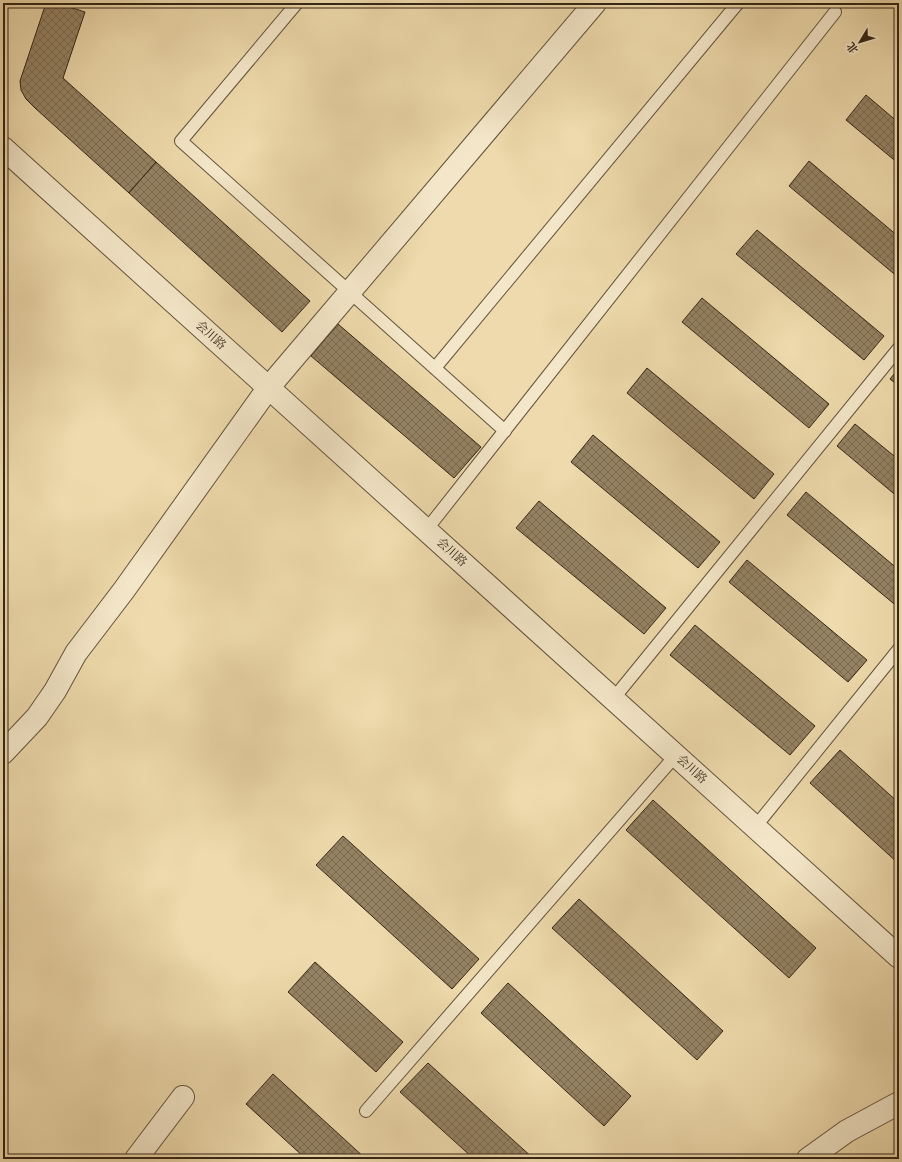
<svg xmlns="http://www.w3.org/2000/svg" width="902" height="1162" viewBox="0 0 902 1162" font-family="'IM FELL DW Pica','Noto Serif SC',serif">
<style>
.building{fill:url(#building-cross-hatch);stroke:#342516}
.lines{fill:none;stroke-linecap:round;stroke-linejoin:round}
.service-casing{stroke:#62523c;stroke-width:14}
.minor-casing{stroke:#62523c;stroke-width:24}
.tertiary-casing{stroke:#62523c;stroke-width:24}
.service{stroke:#f4e7c9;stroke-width:12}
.minor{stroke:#f4e7c9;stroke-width:22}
.tertiary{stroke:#f4e7c9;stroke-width:22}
.labels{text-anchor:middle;stroke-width:3.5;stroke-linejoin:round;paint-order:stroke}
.street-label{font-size:12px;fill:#342516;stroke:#f4e7c9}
</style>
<defs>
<pattern id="building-cross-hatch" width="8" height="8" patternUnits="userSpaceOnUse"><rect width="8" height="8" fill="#958364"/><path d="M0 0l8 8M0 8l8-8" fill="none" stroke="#7a6b51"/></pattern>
</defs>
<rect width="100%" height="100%" fill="#eedaac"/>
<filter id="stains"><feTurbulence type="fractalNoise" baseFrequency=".005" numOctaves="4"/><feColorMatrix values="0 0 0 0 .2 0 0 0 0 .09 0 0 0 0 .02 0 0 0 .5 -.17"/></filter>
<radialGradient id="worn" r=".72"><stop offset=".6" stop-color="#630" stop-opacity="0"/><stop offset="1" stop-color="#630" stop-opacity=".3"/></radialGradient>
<g class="building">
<path d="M 46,3 L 57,3 L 85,12 L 63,78 L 156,162 L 129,193 L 35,108 L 26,99 L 21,90 L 20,81 Z"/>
<path d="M 866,95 L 899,123 L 899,164 L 846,120 Z"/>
<path d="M 809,161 L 899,237 L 899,278 L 789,186 Z"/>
<path d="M 156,162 L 310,301 L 282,332 L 129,193 Z"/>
<path d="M 757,230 L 884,336 L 864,360 L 736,254 Z"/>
<path d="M 702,298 L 829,404 L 809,428 L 682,322 Z"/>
<path d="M 338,324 L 481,447 L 454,478 L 311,356 Z"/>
<path d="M 647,368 L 774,474 L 754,499 L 627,393 Z"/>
<path d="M 899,368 L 899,386 L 890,379 Z"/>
<path d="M 855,424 L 899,460 L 899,498 L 837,446 Z"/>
<path d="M 593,435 L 720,542 L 698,568 L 571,462 Z"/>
<path d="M 806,492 L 899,570 L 899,608 L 787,515 Z"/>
<path d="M 539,501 L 666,608 L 644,634 L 516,528 Z"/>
<path d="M 747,560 L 867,660 L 848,682 L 729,582 Z"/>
<path d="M 695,625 L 815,726 L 790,755 L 670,655 Z"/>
<path d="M 840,750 L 899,803 L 899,864 L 810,783 Z"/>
<path d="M 653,800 L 816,948 L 789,978 L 626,830 Z"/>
<path d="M 343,836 L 479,959 L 452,989 L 316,865 Z"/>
<path d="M 579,899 L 723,1031 L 697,1060 L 552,928 Z"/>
<path d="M 315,962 L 403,1042 L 376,1072 L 288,992 Z"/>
<path d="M 508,983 L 631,1096 L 604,1126 L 481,1013 Z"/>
<path d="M 428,1063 L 534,1159 L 474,1159 L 400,1092 Z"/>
<path d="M 273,1074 L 366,1159 L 306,1159 L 246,1104 Z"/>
</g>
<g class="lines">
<g class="service-casing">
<g id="service">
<path d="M 297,3 L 181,141 L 505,431"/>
<path d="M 435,368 L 738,3"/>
<path d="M 427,529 L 835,12"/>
<path d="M 614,698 L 899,348"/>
<path d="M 756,826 L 899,649"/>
<path d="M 366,1111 L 676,755"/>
</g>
</g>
<g class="minor-casing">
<g id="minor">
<path d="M 3,753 L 37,717 L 55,691 L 76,653 L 124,590 L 269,387 L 595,3"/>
<path d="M 136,1159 L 183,1097"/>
<path d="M 808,1159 L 847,1131 L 899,1103"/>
</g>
</g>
<g class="tertiary-casing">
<path id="tertiary" d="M 3,148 L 899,957"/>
</g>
<use href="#service" class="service"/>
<use href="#minor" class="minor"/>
<use href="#tertiary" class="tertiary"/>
</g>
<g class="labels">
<g class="street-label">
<text transform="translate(211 335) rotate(42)" y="4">会川路</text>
<text transform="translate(452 552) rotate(42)" y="4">会川路</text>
<text transform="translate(692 769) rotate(42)" y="4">会川路</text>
</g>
</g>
<rect width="902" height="1162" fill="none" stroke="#eedaac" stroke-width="16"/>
<rect x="4" y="4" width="894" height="1154" fill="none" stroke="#342516" stroke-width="2"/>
<rect x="8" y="8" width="886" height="1146" fill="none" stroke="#342516"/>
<g transform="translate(860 42) rotate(232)" stroke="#f4e7c9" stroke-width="3" paint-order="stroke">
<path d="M0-3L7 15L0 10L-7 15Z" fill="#342516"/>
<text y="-6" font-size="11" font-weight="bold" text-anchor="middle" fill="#342516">北</text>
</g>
<rect width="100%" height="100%" filter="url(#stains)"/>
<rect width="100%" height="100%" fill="url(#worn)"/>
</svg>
